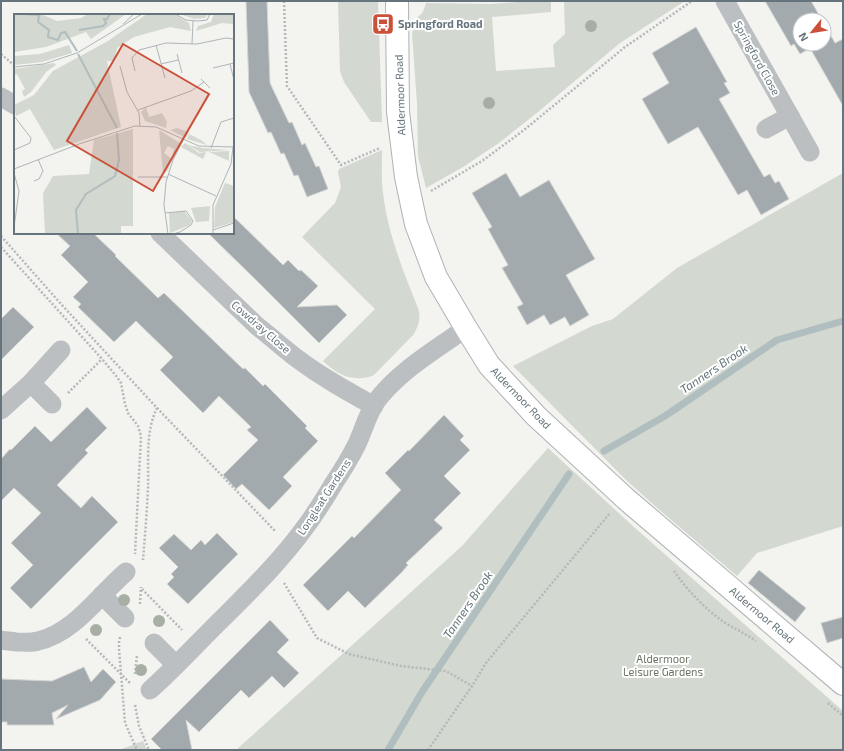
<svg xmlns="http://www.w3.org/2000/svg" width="844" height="751" viewBox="0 0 844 751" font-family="'Exo 2',sans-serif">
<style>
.green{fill:#d3d8d0}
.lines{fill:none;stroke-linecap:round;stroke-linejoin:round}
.stream{stroke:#b1bec0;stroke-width:7}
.building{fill:#a3aaae;stroke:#d5d5d3}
.secondary-casing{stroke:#aeb3b6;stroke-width:24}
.path{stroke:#b5b8ba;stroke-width:2.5;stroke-dasharray:2 2;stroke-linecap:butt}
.street{stroke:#bbbfc1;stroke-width:19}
.secondary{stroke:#fff;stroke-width:22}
.tree{fill:#a7aea3}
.labels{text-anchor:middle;stroke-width:4;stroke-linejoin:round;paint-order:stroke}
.poi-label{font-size:11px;font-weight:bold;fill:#66757d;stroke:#fff;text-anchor:start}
.street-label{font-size:11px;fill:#66757d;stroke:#fff}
.park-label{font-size:11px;fill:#697564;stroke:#fff}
.water-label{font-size:12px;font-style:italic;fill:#63767b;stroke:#fff}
.inset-river{fill:none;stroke:#b1bec0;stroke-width:2}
.inset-road{fill:none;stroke:#aeb6b8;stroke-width:1}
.view{fill:#cb5039;fill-opacity:0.15;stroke:#cb5039;stroke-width:2}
.inset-edge{fill:none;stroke:#66757d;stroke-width:2}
</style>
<rect width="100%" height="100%" fill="#f3f3f0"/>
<g class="green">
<path d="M 338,1 L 378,1 L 382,122 L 371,122 L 344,82 L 340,71 Z"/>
<path d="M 532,1 L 551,1 L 551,12 L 492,17 L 496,71 L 555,67 L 553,45 L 565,34 L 564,1 L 685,1 L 620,43 L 538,112 L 499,143 L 463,167 L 426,188 L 418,156 L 417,104 L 412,34 L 416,19 L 423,12 L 426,3 L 491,4 Z"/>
<path d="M 382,150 C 382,164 381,179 383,193 C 388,234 403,271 418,308 C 421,319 419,324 414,334 L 374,375 C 363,380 349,379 339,373 C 333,370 328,365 323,361 L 375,309 L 302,237 L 335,203 L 341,187 L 338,172 L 339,169 Z"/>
<path d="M 843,173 L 843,526 L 757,553 L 737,576 L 656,507 L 625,479 L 513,366 L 592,326 L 613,319 L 677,268 Z"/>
<path d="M 548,448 L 635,528 L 843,711 L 843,750 L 236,750 L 462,546 Z"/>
<path d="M 143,741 L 147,750 L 119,750 Z"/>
</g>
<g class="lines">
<g class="stream">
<path d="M 604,451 L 665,416 L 777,340 L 843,321"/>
<path d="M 388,750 L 422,692 L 569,474"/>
</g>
</g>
<g class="building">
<path d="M 246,1 L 267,1 L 270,83 L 289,123 L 292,122 L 302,145 L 305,143 L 316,167 L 319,166 L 328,189 L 307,197 L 298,175 L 294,176 L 284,153 L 281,154 L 271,132 L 268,133 L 249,92 Z"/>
<path d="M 765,1 L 811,1 L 822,20 L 800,20 L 800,44 L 824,44 L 824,23 L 835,43 L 843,39 L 843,106 L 810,48 L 800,54 L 794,44 L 791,46 Z"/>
<path d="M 696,27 L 727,82 L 724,83 L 730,93 L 719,99 L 764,177 L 770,174 L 775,183 L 779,181 L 789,199 L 761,215 L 747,190 L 738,195 L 698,127 L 668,144 L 642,99 L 669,83 L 652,53 Z"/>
<path d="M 506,173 L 520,197 L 549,180 L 595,259 L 566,275 L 589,315 L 570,326 L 565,317 L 550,325 L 544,315 L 527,325 L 517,307 L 523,304 L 502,268 L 508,265 L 488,229 L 492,227 L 472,193 Z"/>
<path d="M 233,216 L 283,265 L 288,260 L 299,271 L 301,270 L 318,286 L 297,307 L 337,305 L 347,315 L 319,343 L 261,285 L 208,233 L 233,233 Z"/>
<path d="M 56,233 L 93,233 L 116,255 L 115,256 L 158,298 L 164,293 L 243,369 L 245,368 L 263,386 L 265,384 L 307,426 L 305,428 L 318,441 L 283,477 L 292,486 L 269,510 L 242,484 L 236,489 L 223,475 L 258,440 L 247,430 L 251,427 L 219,396 L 203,413 L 160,370 L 173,357 L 136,321 L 114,342 L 78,307 L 81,304 L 73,297 L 88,282 L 61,255 L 70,246 Z"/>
<path d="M 13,307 L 34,327 L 1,360 L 1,319 Z"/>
<path d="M 87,407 L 107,428 L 85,450 L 88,453 L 57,485 L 81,508 L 92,496 L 118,522 L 31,609 L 10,588 L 33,565 L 11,543 L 41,513 L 14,488 L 1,501 L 1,459 L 10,449 L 11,450 L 35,426 L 51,442 Z"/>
<path d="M 444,415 L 464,436 L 460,440 L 470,450 L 444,476 L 461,493 L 434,520 L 443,528 L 406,563 L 408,565 L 401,573 L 365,608 L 348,591 L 328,611 L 303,585 L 352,536 L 354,538 L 401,490 L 385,473 L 408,450 L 409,451 Z"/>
<path d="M 217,533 L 238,554 L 188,604 L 167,584 L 174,577 L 171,574 L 178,567 L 159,548 L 174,534 L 191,550 L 201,540 L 205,545 Z"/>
<path d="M 759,570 L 806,608 L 795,622 L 748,583 Z"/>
<path d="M 843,617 L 843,638 L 827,643 L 821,623 Z"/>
<path d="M 270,620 L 289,640 L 277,652 L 299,673 L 284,688 L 272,676 L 249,698 L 241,690 L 199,732 L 186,720 L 192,750 L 162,750 L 151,739 Z"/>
<path d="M 84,667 L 91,682 L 103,669 L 116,682 L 100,700 L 56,719 L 68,705 L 52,713 L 54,725 L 7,725 L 7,722 L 1,722 L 1,679 L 52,681 Z"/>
</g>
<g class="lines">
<g class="secondary-casing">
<path id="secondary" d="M 397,1 L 398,112 L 406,177 L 416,224 L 436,277 L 466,328 L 489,365 L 536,416 L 626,499 L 843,684"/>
</g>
<g class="path">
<path d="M 284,1 L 287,86 L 341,165 L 380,148"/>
<path d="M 1,54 L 15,66"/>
<path d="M 431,191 L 482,161 L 524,130 L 625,47 L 692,1"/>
<path d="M 1,236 L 61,304 L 157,408 C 145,432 149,461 148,487 C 147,511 145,536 143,560"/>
<path d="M 1,247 L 102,359 L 117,377 L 121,383 L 125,404 L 128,413 L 138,426 L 141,436 L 135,554"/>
<path d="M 68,393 L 102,359"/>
<path d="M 157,408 L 276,532"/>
<path d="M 674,571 C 687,590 705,609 724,622 C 735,629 746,634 756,641"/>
<path d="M 284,583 L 317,638 L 349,654 L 401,666 L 446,671 L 472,686"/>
<path d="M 142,589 L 182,630"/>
<path d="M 140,604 L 141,587"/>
<path d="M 120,637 L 119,642 L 119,649 L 125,723 L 137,750"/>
<path d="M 86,639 L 131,684"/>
<path d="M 135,674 L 137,655"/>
<path d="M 828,703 L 843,716"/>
<path d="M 135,705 L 139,726 L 149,750"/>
<path d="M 428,750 L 472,686 L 486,663 L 610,513"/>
</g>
<g class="street">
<path d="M 725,1 L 810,152"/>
<path d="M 1,97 L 15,105"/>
<path d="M 766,129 L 790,116"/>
<path d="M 160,233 L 257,326 C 270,336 282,347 295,357 C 320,376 347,391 374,406"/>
<path d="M 31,383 L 52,404"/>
<path d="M 1,410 L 31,383 L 61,350"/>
<path d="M 102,595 L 125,618"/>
<path d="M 1,640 C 6,641 11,641 16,642 C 23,642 31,643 38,641 C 74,633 99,595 126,572"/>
<path d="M 154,643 L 176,665"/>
<path d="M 150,690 C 177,666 201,639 227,614 C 255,586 283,558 306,526 C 316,513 325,498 334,483 C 342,471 350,458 357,444 C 363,431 367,416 375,403 C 397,372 435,350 466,328"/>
</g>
<use href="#secondary" class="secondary"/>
</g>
<g class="tree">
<circle cx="591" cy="26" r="6"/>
<circle cx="489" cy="103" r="6"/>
<circle cx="124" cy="600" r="6"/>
<circle cx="159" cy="621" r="6"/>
<circle cx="96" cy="630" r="6"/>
<circle cx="141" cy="670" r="6"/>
</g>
<defs>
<g id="bus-square" transform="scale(1.15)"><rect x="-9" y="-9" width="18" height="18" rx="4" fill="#cb5039" stroke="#fff"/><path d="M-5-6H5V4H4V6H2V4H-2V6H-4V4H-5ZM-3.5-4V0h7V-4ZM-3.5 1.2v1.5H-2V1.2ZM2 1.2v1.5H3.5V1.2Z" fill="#fff"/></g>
</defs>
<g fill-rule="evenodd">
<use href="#bus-square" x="383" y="24"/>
</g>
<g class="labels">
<g class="poi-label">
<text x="398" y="28">Springford Road</text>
</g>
<g class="street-label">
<text transform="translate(757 58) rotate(61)" y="4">Springford Close</text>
<text transform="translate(400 95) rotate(-92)" y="4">Aldermoor Road</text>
<text transform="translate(261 327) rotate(41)" y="4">Cowdray Close</text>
<text transform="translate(521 398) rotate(46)" y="4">Aldermoor Road</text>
<text transform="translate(324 497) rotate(-57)" y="4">Longleat Gardens</text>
<text transform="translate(762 615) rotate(40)" y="4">Aldermoor Road</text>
</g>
<g class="park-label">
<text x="663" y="663">Aldermoor<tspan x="663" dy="13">Leisure Gardens</tspan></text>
</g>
<g class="water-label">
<text transform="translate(714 369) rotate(-34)" y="4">Tanners Brook</text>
<text transform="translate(468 605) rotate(-56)" y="4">Tanners Brook</text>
</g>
</g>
<g transform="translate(14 14)">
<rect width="220" height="220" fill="#f3f3f0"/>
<path d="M 0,0 L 27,0 L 43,7 L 67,4 L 74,0 L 112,0 L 77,25 L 72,18 L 32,33 L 0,38 ZM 133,0 L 160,0 L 175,9 L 177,17 L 156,13 L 120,23 L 103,34 L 100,47 L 93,47 L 107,113 L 40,136 L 16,95 L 2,102 L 0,91 L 20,81 L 39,57 L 94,27 ZM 166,0 L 194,0 L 191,4 L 180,5 ZM 200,0 L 220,0 L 220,10 L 208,9 L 182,17 L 184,12 L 197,8 ZM 55,31 L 58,39 L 28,48 L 0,51 L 0,42 L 26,40 ZM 40,49 L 42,51 L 33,57 L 17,78 L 10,83 L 8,77 L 11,75 L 3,60 L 0,61 L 0,55 ZM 132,93 L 135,103 L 148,99 L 153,108 L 152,114 L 131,107 L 127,98 ZM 163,114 L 175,118 L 172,124 L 156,116 ZM 119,115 L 119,212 L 107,212 L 107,220 L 31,220 L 29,179 L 39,162 L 75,160 L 80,126 ZM 145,116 L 166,129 L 158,143 L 160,135 L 154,132 L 150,139 L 158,145 L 154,156 L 149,160 ZM 175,120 L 187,126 L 193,131 L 173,125 ZM 171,129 L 185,139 L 192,138 L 189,145 L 167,133 ZM 174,131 L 189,134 L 215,136 L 186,138 ZM 215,137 L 215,147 L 195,138 ZM 211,169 L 220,172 L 220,208 L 200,214 L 201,193 ZM 196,192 L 195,207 L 182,208 L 177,194 ZM 170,197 L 178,207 L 176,211 L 156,219 L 155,199 Z" fill="#d3d8d0"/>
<path class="inset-river" d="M 9,0 L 25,1 L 24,8 L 35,16 L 34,23 L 44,26 L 47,19 L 51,18 L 63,37M 65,16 L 89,12 L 92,9 L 90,5 L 93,5 L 96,0M 64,40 L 103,114M 64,220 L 62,196 L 72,180 L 101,162 L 105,146 L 103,119"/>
<path class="inset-road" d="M 161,0 L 172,6 L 184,7 L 193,6 L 196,0M 109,10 L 120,0M 178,30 L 179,7M 142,31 L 151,64M 163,40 L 168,59M 147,50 L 164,46M 216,50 L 220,66M 106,52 L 113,78 L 125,99 L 126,112M 0,53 L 30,50 L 63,39 L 128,0M 199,54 L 220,49M 121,57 L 118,44 L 125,36 L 152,29 L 183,30 L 212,24 L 220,25M 187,65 L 196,74M 124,96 L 177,77 L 190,68M 0,102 L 17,124 L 16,129 L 0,136M 197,134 L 207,108 L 220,104M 0,155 L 65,130 L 121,112 L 142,113 L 185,132 L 220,133M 0,159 L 5,177 L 0,213M 154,160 L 202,182M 124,163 L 153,163M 20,167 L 25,165 L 29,157 L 24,145M 151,199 L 172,197 L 179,207 L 177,211 L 166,218 L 159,220M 199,216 L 220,209M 154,220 L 150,191 L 152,168 L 159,146 L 169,126M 199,220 L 199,191 L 217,150 L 219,133"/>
<path class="view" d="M 109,30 L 195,80 L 139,177 L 53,127 Z"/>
<rect width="220" height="220" class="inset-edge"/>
</g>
<rect width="844" height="751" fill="none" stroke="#66757d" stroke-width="4"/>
<g transform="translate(812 32) rotate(240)"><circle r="19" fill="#ffffff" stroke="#c2c8cb"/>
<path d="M0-3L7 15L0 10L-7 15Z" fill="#cb5039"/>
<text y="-6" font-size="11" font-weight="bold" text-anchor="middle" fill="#66757d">N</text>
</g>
</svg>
